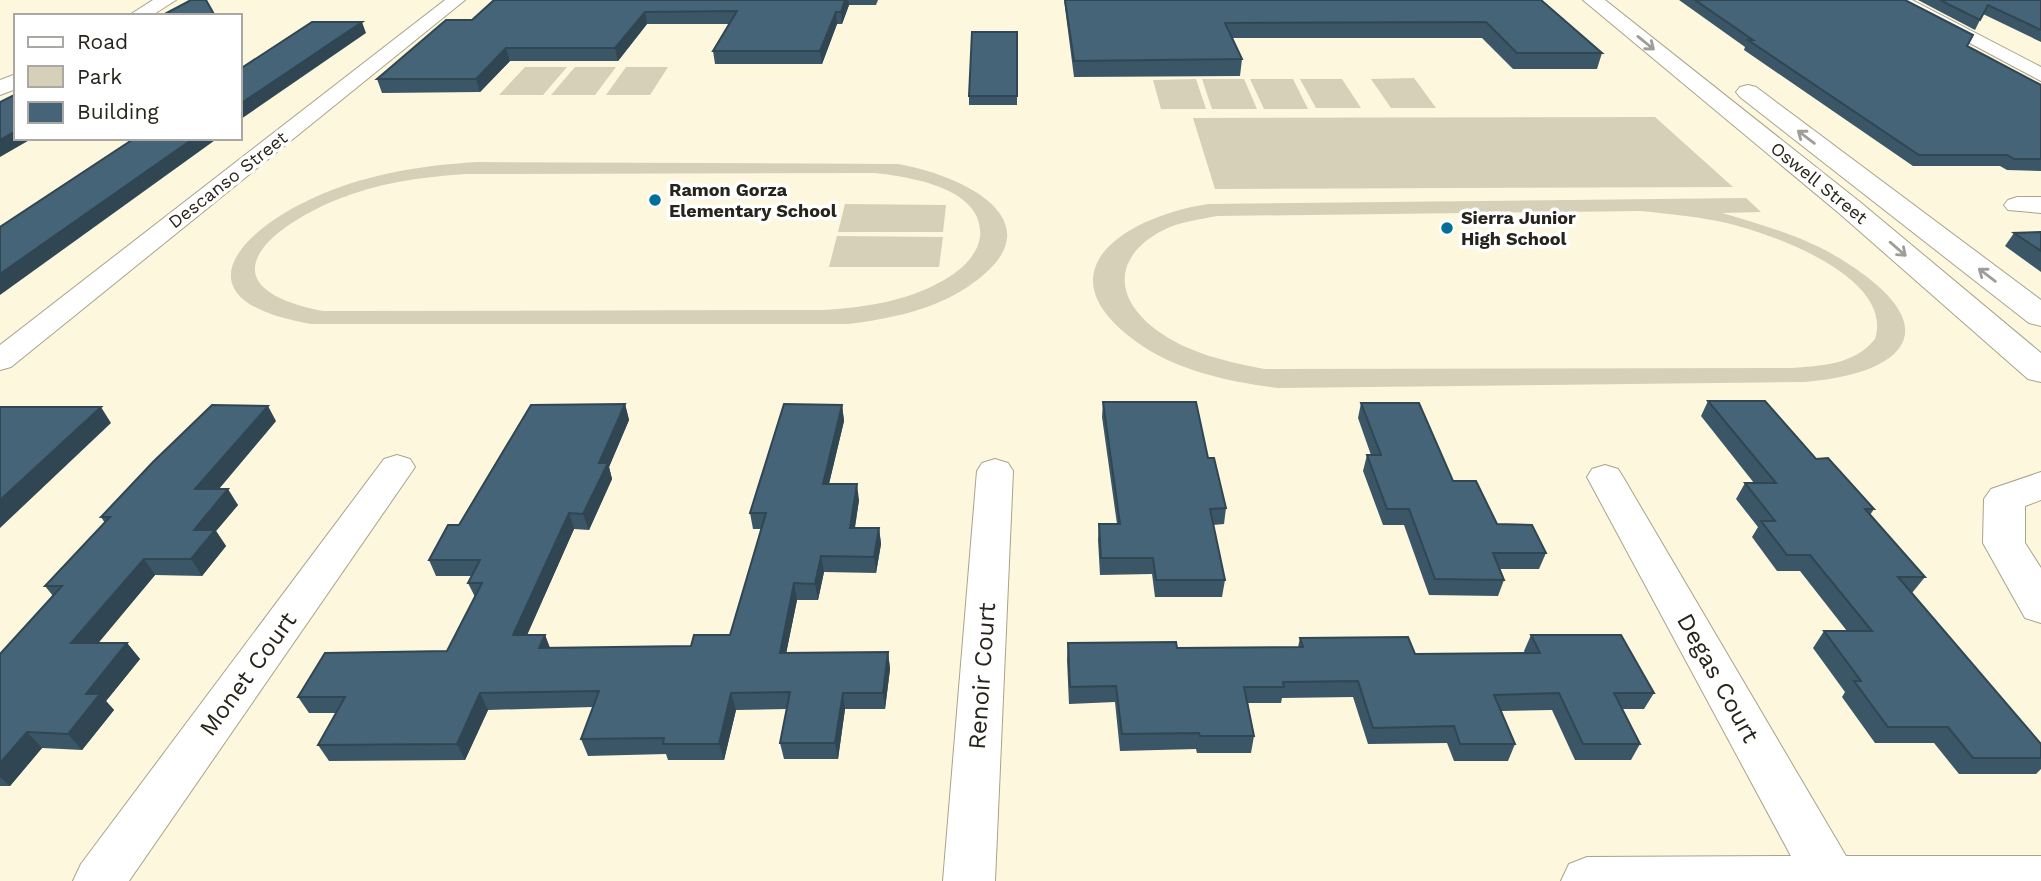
<svg xmlns="http://www.w3.org/2000/svg" width="2041" height="881" viewBox="0 0 2041 881" font-family="'Work Sans',sans-serif">
<style>
.green{fill:#d6d0b9;fill-rule:evenodd}
.lines{fill:none;stroke-linecap:round;stroke-linejoin:round}
.street-casing{stroke:#a9a38c;stroke-width:2}
.secondary-casing{stroke:#a9a38c;stroke-width:2}
.street{fill:#fff;fill-rule:evenodd}
.secondary{fill:#fff;fill-rule:evenodd}
.wall{fill:#3b5666}
.shaded-wall{fill:#304653}
.building{fill:#456477;stroke:#304653;stroke-width:2}
.oneway{stroke:#9e9d98}
.poi-dot{fill:#026e9a;stroke:#fff;stroke-width:2.5}
.labels{text-anchor:middle;stroke-width:7;stroke-linejoin:round;paint-order:stroke}
.far-street-label{font-size:18px;fill:#27251b;stroke:#fff}
.far-poi-label{font-size:18px;font-weight:bold;fill:#27251b;stroke:#fff;text-anchor:start}
.near-street-label{font-size:24px;fill:#27251b;stroke:#fff}
</style>
<rect width="100%" height="100%" fill="#fdf7de"/>
<g class="green">
<path d="M 525,67 L 567,67 L 543,95 L 499,95 Z"/>
<path d="M 575,67 L 616,67 L 595,95 L 551,95 Z"/>
<path d="M 626,67 L 668,67 L 650,95 L 606,95 Z"/>
<path d="M 1414,78 L 1436,108 L 1391,108 L 1371,79 Z"/>
<path d="M 1196,79 L 1206,109 L 1161,109 L 1153,80 Z"/>
<path d="M 1202,79 L 1244,79 L 1257,109 L 1212,109 Z"/>
<path d="M 1250,79 L 1293,79 L 1308,109 L 1264,109 Z"/>
<path d="M 1300,79 L 1342,79 L 1361,108 L 1316,108 Z"/>
<path d="M 1655,117 L 1733,187 L 1215,189 L 1193,118 Z"/>
<path d="M 478,162 L 898,164 C 962,175 1063,222 969,286 C 934,310 889,319 848,324 L 311,324 C 175,301 235,231 322,194 C 372,173 425,165 478,162 ZM 875,173 C 910,177 985,188 980,237 C 978,253 964,267 952,275 C 913,301 867,307 823,310 L 323,311 C 205,288 261,231 336,200 C 377,183 421,177 466,174 Z"/>
<path d="M 1746,198 L 1761,212 L 1722,213 C 1766,226 1809,238 1847,263 C 1950,329 1904,374 1805,382 L 1278,388 C 1231,382 1181,372 1141,345 C 1036,273 1124,217 1208,204 ZM 1641,211 C 1668,214 1695,216 1722,222 C 1768,232 1895,276 1875,339 C 1854,365 1821,366 1790,368 L 1265,369 C 1227,362 1187,353 1155,329 C 1107,292 1119,249 1170,227 C 1185,221 1202,219 1217,216 Z"/>
<path d="M 845,204 L 946,205 L 943,232 L 838,232 Z"/>
<path d="M 837,236 L 943,237 L 939,267 L 829,267 Z"/>
</g>
<g class="lines">
<g class="street-casing">
<g id="street">
<path d="M 153,0 L 176,0 L 151,16 L 128,16 Z"/>
<path d="M 445,0 L 465,0 L 11,367 L 0,370 L 0,345 Z"/>
<path d="M 1889,0 L 1912,0 L 2041,67 L 2041,81 Z"/>
<path d="M 16,74 L 16,89 L 0,95 L 0,80 Z"/>
<path d="M 2017,197 L 2041,197 L 2041,213 L 2008,210 L 2004,205 L 2008,200 Z"/>
<path d="M 397,455 L 410,459 L 415,467 L 129,881 L 73,881 L 81,864 L 384,459 Z"/>
<path d="M 995,459 L 1008,463 L 1013,471 L 995,881 L 943,881 L 977,471 L 982,463 Z"/>
<path d="M 1605,465 L 1618,469 L 1623,477 L 1846,856 L 2041,856 L 2041,881 L 1561,881 L 1569,864 L 1587,857 L 1791,856 L 1587,477 L 1592,469 Z"/>
</g>
</g>
<g class="secondary-casing">
<g id="secondary">
<path d="M 1583,0 L 1605,0 L 1860,202 L 2041,353 L 2041,382 L 2028,379 L 1840,214 Z"/>
<path d="M 1748,85 L 1756,87 L 2041,300 L 2041,326 L 2029,323 L 1740,97 L 1736,92 L 1740,87 Z"/>
<path d="M 2041,472 L 2041,500 L 2025,506 L 2025,543 L 2041,568 L 2041,623 L 2025,618 L 1983,543 L 1984,499 L 1991,489 Z"/>
</g>
</g>
<use href="#street" class="street"/>
<use href="#secondary" class="secondary"/>
</g>
<g class="wall">
<path d="M 494,0 L 878,0 L 876,5 L 849,5 L 842,24 L 837,24 L 822,64 L 715,64 L 713,51 L 729,24 L 647,24 L 618,61 L 510,61 L 480,92 L 382,93 L 377,79 L 472,20 Z"/>
<path d="M 1064,0 L 1541,0 L 1602,53 L 1597,69 L 1513,69 L 1482,38 L 1232,38 L 1242,59 L 1240,76 L 1074,77 Z"/>
<path d="M 1679,0 L 1905,0 L 1967,46 L 2041,85 L 2041,171 L 2007,170 L 2000,166 L 1913,166 L 1744,50 L 1745,47 Z"/>
<path d="M 1918,0 L 2041,0 L 2041,42 L 1983,14 L 1975,30 Z"/>
<path d="M 1017,32 L 1017,105 L 969,105 L 969,96 Z"/>
<path d="M 2041,232 L 2041,272 L 2005,246 L 2014,233 Z"/>
<path d="M 1708,401 L 1816,459 L 1874,509 L 1870,515 L 1925,577 L 1912,593 L 2041,744 L 2041,769 L 2036,774 L 1959,774 L 1934,743 L 1875,743 L 1842,697 L 1845,692 L 1813,648 L 1824,631 L 1847,631 L 1800,571 L 1777,571 L 1752,537 L 1758,527 L 1736,499 L 1745,483 L 1754,483 L 1701,416 Z"/>
<path d="M 1103,402 L 1208,458 L 1226,508 L 1224,524 L 1213,525 L 1225,580 L 1222,597 L 1155,597 L 1152,574 L 1100,575 L 1098,540 L 1099,524 L 1117,524 L 1102,417 Z"/>
<path d="M 1361,403 L 1453,481 L 1497,524 L 1546,553 L 1539,569 L 1500,569 L 1504,580 L 1498,596 L 1429,595 L 1404,525 L 1383,525 L 1363,471 L 1367,455 L 1371,455 L 1358,418 Z"/>
<path d="M 625,404 L 629,420 L 609,467 L 612,479 L 589,530 L 574,529 L 527,635 L 545,635 L 550,648 L 691,646 L 730,635 L 762,529 L 753,529 L 750,513 L 842,405 L 844,421 L 829,484 L 859,500 L 855,528 L 879,528 L 881,544 L 876,573 L 824,572 L 818,600 L 797,600 L 786,653 L 888,652 L 890,669 L 885,709 L 845,709 L 838,759 L 784,759 L 780,743 L 787,709 L 736,710 L 724,760 L 668,760 L 666,754 L 588,756 L 581,739 L 593,707 L 488,710 L 465,760 L 329,761 L 318,745 L 336,713 L 309,713 L 298,697 L 447,651 L 475,597 L 468,583 L 472,576 L 436,576 L 429,560 L 459,525 Z"/>
<path d="M 276,421 L 219,489 L 238,505 L 216,531 L 226,546 L 202,576 L 155,575 L 98,643 L 127,643 L 140,659 L 106,701 L 114,710 L 82,750 L 42,748 L 10,786 L 0,786 L 0,654 L 53,596 L 45,586 L 105,523 L 101,517 Z"/>
<path d="M 1531,635 L 1654,693 L 1644,709 L 1622,709 L 1640,744 L 1631,760 L 1575,760 L 1552,710 L 1501,711 L 1515,744 L 1508,761 L 1454,761 L 1447,743 L 1368,744 L 1353,697 L 1282,698 L 1281,703 L 1248,703 L 1254,736 L 1251,753 L 1197,753 L 1196,749 L 1120,751 L 1115,702 L 1069,704 L 1067,660 L 1068,643 L 1177,648 L 1298,647 L 1300,638 L 1415,654 L 1525,654 L 1524,651 Z"/>
</g>
<g class="shaded-wall">
<path d="M 845,0 L 848,0 L 849,5 L 842,24 L 841,12 Z"/>
<path d="M 645,12 L 647,24 L 618,61 L 615,48 Z"/>
<path d="M 836,12 L 837,24 L 822,64 L 820,51 Z"/>
<path d="M 362,22 L 366,33 L 241,119 L 242,121 L 240,123 L 240,104 Z"/>
<path d="M 506,48 L 510,61 L 480,92 L 476,79 Z"/>
<path d="M 16,131 L 16,138 L 33,138 L 0,157 L 0,140 Z"/>
<path d="M 194,138 L 218,138 L 0,295 L 0,274 Z"/>
<path d="M 625,404 L 629,420 L 609,467 L 612,479 L 589,530 L 583,514 L 599,463 Z"/>
<path d="M 842,405 L 844,421 L 825,500 L 823,484 Z"/>
<path d="M 268,406 L 276,421 L 205,505 L 195,489 Z"/>
<path d="M 101,407 L 111,423 L 0,528 L 0,500 Z"/>
<path d="M 857,484 L 859,500 L 852,544 L 850,528 Z"/>
<path d="M 228,489 L 238,505 L 216,531 L 226,546 L 202,576 L 191,559 L 194,530 Z"/>
<path d="M 569,513 L 574,529 L 520,651 L 513,635 Z"/>
<path d="M 879,528 L 881,544 L 876,573 L 874,557 Z"/>
<path d="M 821,556 L 824,572 L 818,600 L 815,584 Z"/>
<path d="M 144,559 L 155,575 L 85,659 L 71,643 Z"/>
<path d="M 794,583 L 797,600 L 783,669 L 780,653 Z"/>
<path d="M 545,635 L 551,651 L 539,648 Z"/>
<path d="M 127,643 L 140,659 L 106,701 L 114,710 L 82,750 L 68,734 L 86,694 Z"/>
<path d="M 888,652 L 890,669 L 885,709 L 883,693 Z"/>
<path d="M 480,693 L 488,710 L 465,760 L 457,744 Z"/>
<path d="M 731,693 L 736,710 L 724,760 L 719,744 Z"/>
<path d="M 843,693 L 845,709 L 838,759 L 835,743 Z"/>
<path d="M 27,732 L 42,748 L 10,786 L 0,777 L 0,763 Z"/>
</g>
<g class="building">
<path d="M 191,0 L 206,0 L 215,16 L 161,16 Z"/>
<path d="M 494,0 L 845,0 L 841,12 L 836,12 L 820,51 L 713,51 L 737,11 L 645,12 L 615,48 L 506,48 L 476,79 L 377,79 L 446,20 L 472,20 Z"/>
<path d="M 1065,0 L 1541,0 L 1602,53 L 1517,53 L 1486,22 L 1225,23 L 1242,59 L 1074,61 Z"/>
<path d="M 1695,0 L 1905,0 L 1973,35 L 1967,46 L 2041,85 L 2041,159 L 2014,159 L 2007,155 L 1919,155 L 1748,40 L 1753,40 Z"/>
<path d="M 1940,0 L 2041,0 L 2041,30 L 1988,5 L 1980,20 Z"/>
<path d="M 312,22 L 362,22 L 240,104 L 240,69 Z"/>
<path d="M 972,32 L 1017,32 L 1017,96 L 969,96 Z"/>
<path d="M 16,94 L 16,131 L 0,140 L 0,102 Z"/>
<path d="M 135,138 L 194,138 L 0,274 L 0,227 Z"/>
<path d="M 2041,232 L 2041,251 L 2014,233 Z"/>
<path d="M 1708,401 L 1765,401 L 1816,459 L 1828,458 L 1874,509 L 1865,509 L 1925,577 L 1898,577 L 2041,744 L 2041,758 L 1973,758 L 1948,727 L 1888,727 L 1854,681 L 1861,681 L 1824,631 L 1872,631 L 1810,555 L 1787,555 L 1761,521 L 1775,521 L 1745,483 L 1776,483 Z"/>
<path d="M 1103,402 L 1196,402 L 1208,458 L 1214,458 L 1226,508 L 1210,509 L 1225,580 L 1156,580 L 1153,558 L 1101,558 L 1099,524 L 1120,524 Z"/>
<path d="M 1361,403 L 1419,403 L 1453,481 L 1476,481 L 1497,524 L 1532,525 L 1546,553 L 1493,553 L 1504,580 L 1435,579 L 1409,509 L 1387,509 L 1367,455 L 1381,455 Z"/>
<path d="M 625,404 L 599,463 L 608,463 L 583,514 L 569,513 L 513,635 L 545,635 L 539,648 L 691,646 L 694,635 L 730,635 L 766,513 L 750,513 L 784,404 L 842,405 L 823,484 L 857,484 L 850,528 L 879,528 L 874,557 L 821,556 L 815,584 L 794,583 L 780,653 L 888,652 L 883,693 L 843,693 L 835,743 L 780,743 L 790,692 L 731,693 L 719,744 L 663,744 L 664,738 L 581,739 L 599,691 L 480,693 L 457,744 L 318,745 L 345,697 L 298,697 L 325,653 L 447,651 L 482,583 L 468,583 L 480,560 L 429,560 L 448,525 L 459,525 L 531,405 Z"/>
<path d="M 212,405 L 268,406 L 195,489 L 228,489 L 194,530 L 215,530 L 191,559 L 144,559 L 71,643 L 127,643 L 86,694 L 100,694 L 68,734 L 27,732 L 0,763 L 0,654 L 62,586 L 45,586 L 110,517 L 101,517 L 153,462 Z"/>
<path d="M 0,407 L 101,407 L 0,500 Z"/>
<path d="M 1531,635 L 1621,635 L 1654,693 L 1614,693 L 1640,744 L 1583,744 L 1559,693 L 1494,695 L 1515,744 L 1460,744 L 1454,726 L 1373,728 L 1358,681 L 1283,682 L 1284,687 L 1244,687 L 1254,736 L 1200,736 L 1199,733 L 1122,734 L 1116,686 L 1070,687 L 1068,643 L 1176,642 L 1177,648 L 1303,647 L 1300,638 L 1408,637 L 1415,654 L 1540,653 Z"/>
</g>
<defs><path id="oneway-shaft" d="M-6 0H5M1.5-3L5.5 0L1.5 3" fill="none" stroke-width="1.6" stroke-linecap="round" stroke-linejoin="round" transform="scale(1.75)"/></defs>
<g class="oneway">
<use href="#oneway-shaft" transform="translate(1646 43) rotate(39)"/>
<use href="#oneway-shaft" transform="translate(1806 137) rotate(-143)"/>
<use href="#oneway-shaft" transform="translate(1898 249) rotate(41)"/>
<use href="#oneway-shaft" transform="translate(1987 275) rotate(-143)"/>
</g>
<g class="poi-dot">
<circle cx="655" cy="200" r="7"/>
<circle cx="1447" cy="228" r="7"/>
</g>
<g class="labels">
<g class="far-street-label">
<text transform="translate(228 180) rotate(-38)" y="6">Descanso Street</text>
<text transform="translate(1819 183) rotate(39)" y="6">Oswell Street</text>
</g>
<g class="far-poi-label">
<text x="669" y="196">Ramon Gorza<tspan x="669" dy="21">Elementary School</tspan></text>
<text x="1461" y="224">Sierra Junior<tspan x="1461" dy="21">High School</tspan></text>
</g>
<g class="near-street-label">
<text transform="translate(248 674) rotate(-54)" y="8">Monet Court</text>
<text transform="translate(982 676) rotate(-86)" y="8">Renoir Court</text>
<text transform="translate(1718 678) rotate(61)" y="8">Degas Court</text>
</g>
</g>
<rect x="14" y="14" width="228" height="126" fill="#ffffff" stroke="#a9a8a4" stroke-width="2"/>
<rect x="28" y="37" width="35" height="10" fill="#ffffff" stroke="#a9a8a4" stroke-width="2"/>
<text x="77" y="49" font-size="21" fill="#27251b">Road</text>
<rect x="28" y="66" width="35" height="21" fill="#d6d0b9" stroke="#a9a8a4" stroke-width="2"/>
<text x="77" y="84" font-size="21" fill="#27251b">Park</text>
<rect x="28" y="102" width="35" height="21" fill="#456477" stroke="#a9a8a4" stroke-width="2"/>
<text x="77" y="119" font-size="21" fill="#27251b">Building</text>
</svg>
